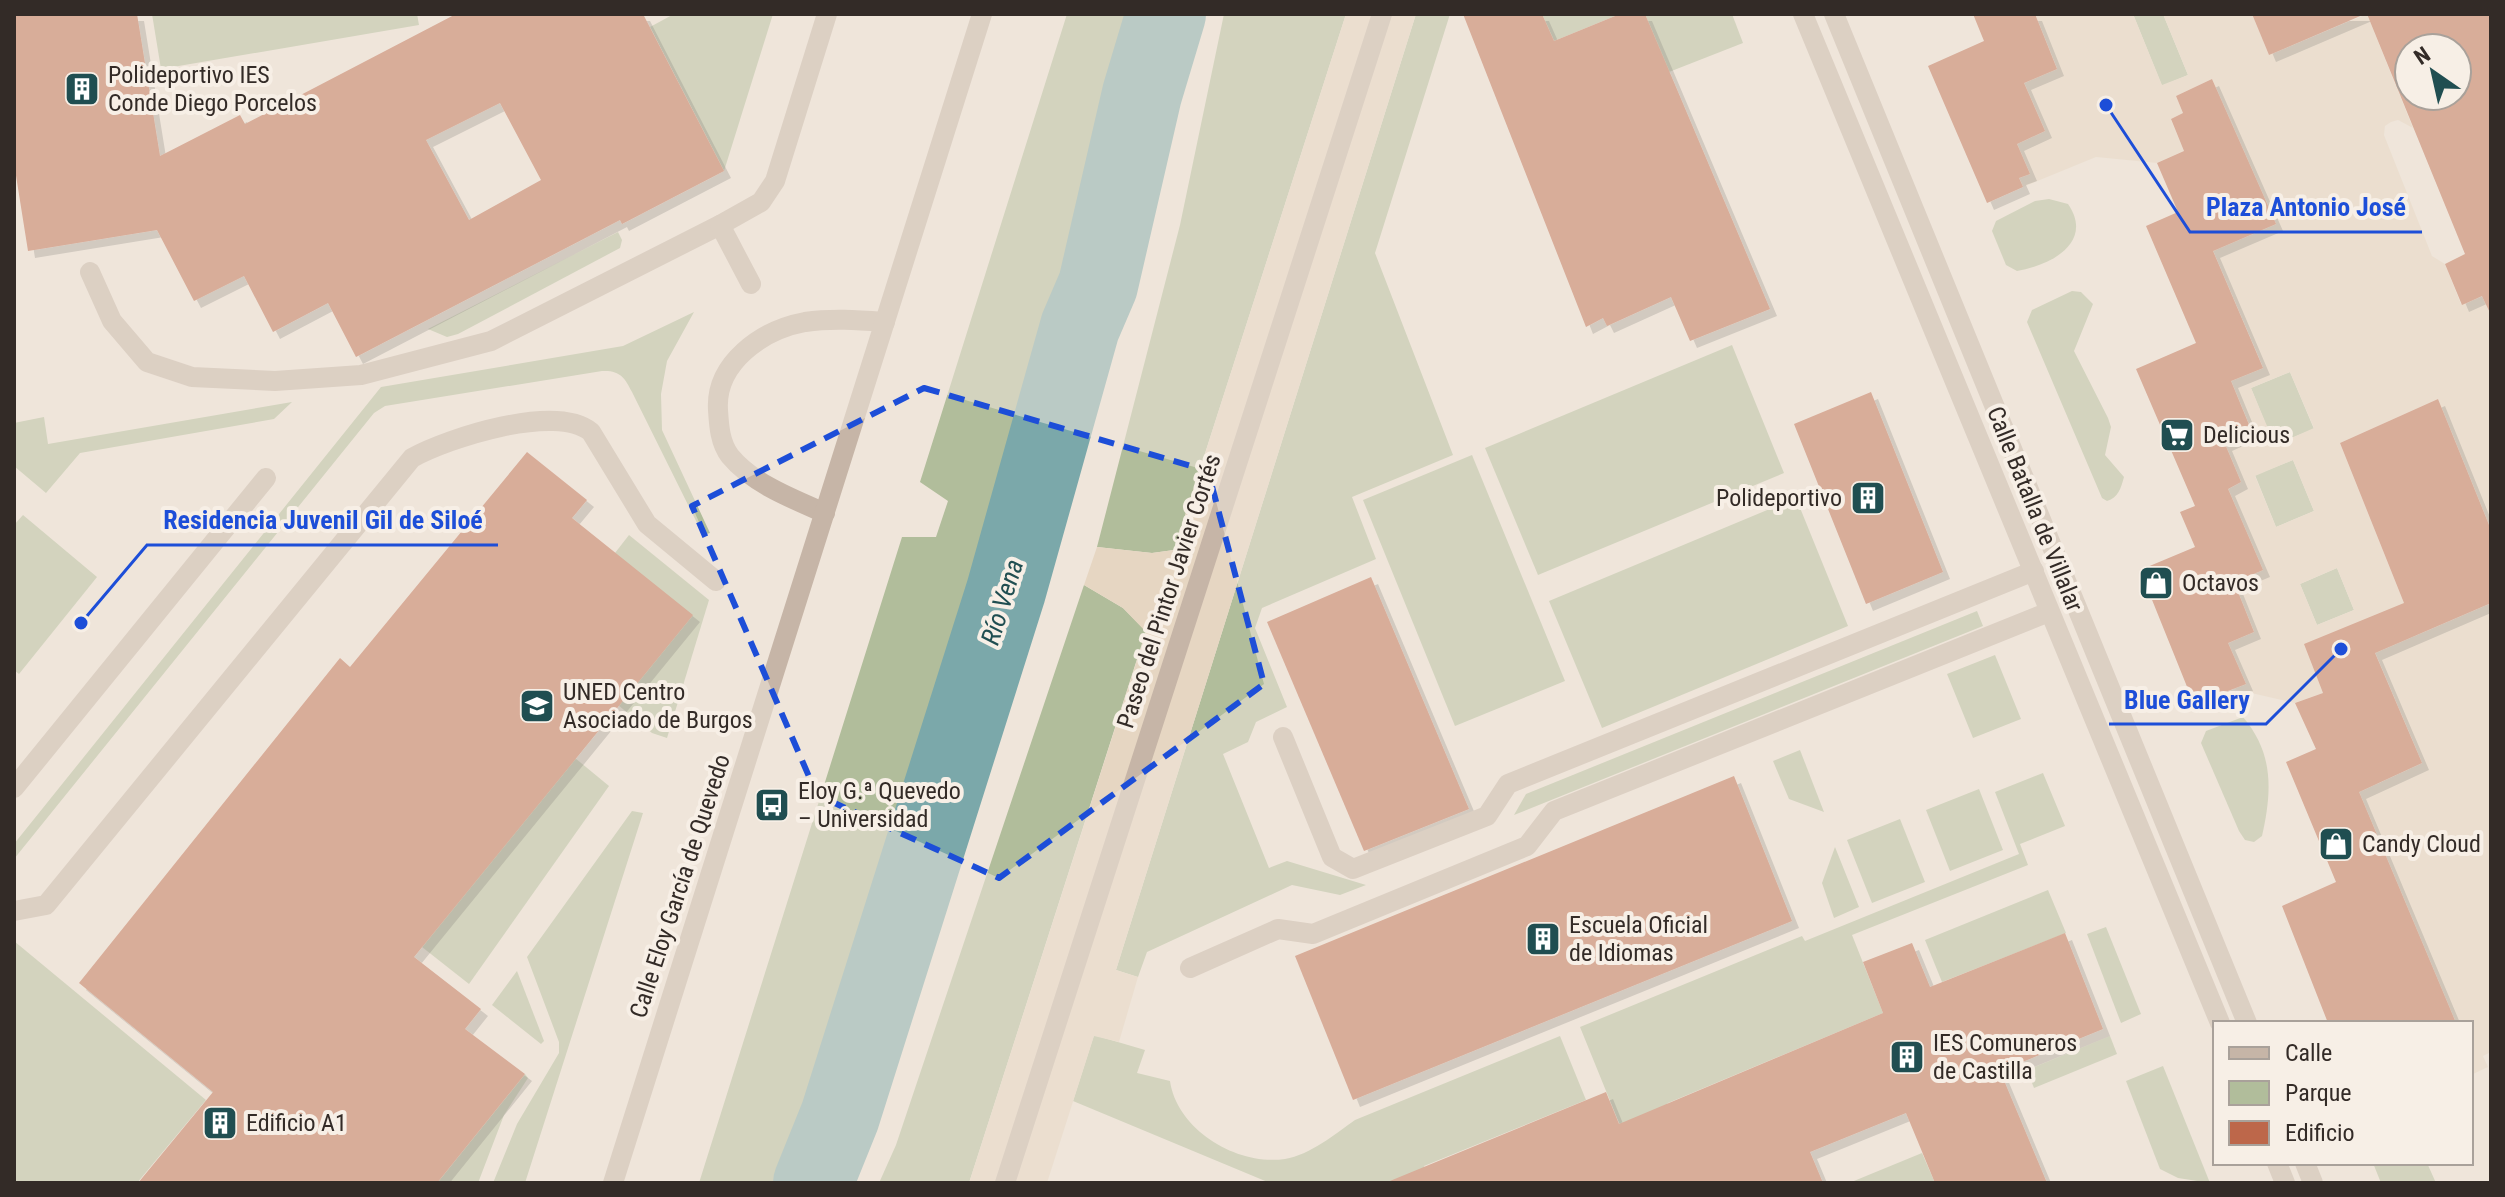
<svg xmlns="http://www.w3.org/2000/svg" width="2505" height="1197" viewBox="0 0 2505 1197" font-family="'Roboto Condensed',sans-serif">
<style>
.green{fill:#b1bd9b}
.plaza{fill:#e6d6c2;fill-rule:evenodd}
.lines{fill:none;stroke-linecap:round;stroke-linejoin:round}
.river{stroke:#7ba8aa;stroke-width:80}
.building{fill:#bd674a;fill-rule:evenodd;filter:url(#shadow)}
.service{stroke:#c6b5a7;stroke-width:20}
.pedestrian{stroke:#c6b5a7;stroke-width:20}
.minor{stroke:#c6b5a7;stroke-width:20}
.marked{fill:none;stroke:#1d4ed8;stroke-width:6;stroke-dasharray:16 10;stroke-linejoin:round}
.labels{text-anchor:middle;stroke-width:8;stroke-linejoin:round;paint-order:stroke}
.poi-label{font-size:24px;fill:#332b27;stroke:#f7efe6;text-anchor:start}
.street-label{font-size:24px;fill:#332b27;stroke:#f7efe6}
.water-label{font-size:26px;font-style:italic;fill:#204e51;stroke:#f7efe6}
.leader{fill:none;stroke:#1d4ed8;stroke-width:3}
.callout-dot{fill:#1d4ed8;stroke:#f7efe6;stroke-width:3}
.callout-label{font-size:26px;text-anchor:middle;font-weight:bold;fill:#1d4ed8;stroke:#f7efe6;stroke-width:8;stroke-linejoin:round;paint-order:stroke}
</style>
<defs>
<filter id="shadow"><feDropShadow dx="7" dy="7" stdDeviation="0" flood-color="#0004"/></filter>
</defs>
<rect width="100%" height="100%" fill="#efe5da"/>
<g class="green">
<path d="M 152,14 L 417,14 L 419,25 L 161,69 Z"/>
<path d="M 674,14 L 773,14 L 724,171 L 650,27 Z"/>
<path d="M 1067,14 L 1154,14 L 782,1183 L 699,1183 L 902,537 L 936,537 L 948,501 L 920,482 Z"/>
<path d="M 1224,14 L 1346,14 L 1174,550 L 1152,553 L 1097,547 L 1180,225 Z"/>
<path d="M 1416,14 L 1450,14 L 1375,253 L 1453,455 L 1352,497 L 1376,559 L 1262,608 L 1255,628 L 1287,707 L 1256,722 L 1248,742 L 1223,754 L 1269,868 L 1287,861 L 1366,885 L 1340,895 L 1292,885 L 1147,952 L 1138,977 L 1116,970 Z"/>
<path d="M 1542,14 L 1620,14 L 1554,41 Z"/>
<path d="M 1645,14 L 1732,14 L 1743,43 L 1669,72 Z"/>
<path d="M 2133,14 L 2163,14 L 2188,75 L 2162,86 Z"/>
<path d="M 2049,199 L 2068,204 C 2094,242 2052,265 2017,271 L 2006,265 L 1992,231 L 1996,221 L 2035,201 Z"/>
<path d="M 618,232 L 622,240 L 620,248 L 458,334 L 447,337 L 428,329 Z"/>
<path d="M 2072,291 L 2081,292 L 2093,304 L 2074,351 L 2108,418 L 2111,427 L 2105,455 L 2124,477 C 2121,488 2118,498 2107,501 L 2102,498 L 2027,322 L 2032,310 Z"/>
<path d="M 694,312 L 667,361 L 661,394 L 662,430 L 710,533 L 703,535 L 632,392 C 625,378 620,370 602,371 L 385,406 L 374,413 L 14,859 L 14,844 L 381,387 L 623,346 Z"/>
<path d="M 1732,345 L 1784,473 L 1538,575 L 1485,448 Z"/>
<path d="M 2290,372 L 2314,429 L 2274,445 L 2251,388 Z"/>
<path d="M 292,402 L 274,419 L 80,453 L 46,493 L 14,466 L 14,423 L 44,417 L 48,444 Z"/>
<path d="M 1472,455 L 1565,681 L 1455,726 L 1363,500 Z"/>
<path d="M 2293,460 L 2314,511 L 2276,527 L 2255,475 Z"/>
<path d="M 1796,498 L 1848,626 L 1602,728 L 1549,601 Z"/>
<path d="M 23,515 L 97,577 L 19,674 L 14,670 L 14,525 Z"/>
<path d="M 629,535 L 709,600 L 667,738 L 652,733 L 618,705 L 615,553 Z"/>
<path d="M 2337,568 L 2354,610 L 2317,625 L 2300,584 Z"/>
<path d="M 1084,585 L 1123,608 L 1146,631 L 969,1183 L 879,1183 L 896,1145 Z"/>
<path d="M 1977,611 L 1983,626 L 1514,815 L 1526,794 Z"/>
<path d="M 1995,655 L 2021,719 L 1973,738 L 1947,674 Z"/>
<path d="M 2243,717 C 2274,754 2272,791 2262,836 L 2254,842 L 2245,840 L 2239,831 L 2201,743 L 2206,731 Z"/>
<path d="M 1800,750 L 1824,812 L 1789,799 L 1773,761 Z"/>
<path d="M 575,758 L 609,786 L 469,984 L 422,947 Z"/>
<path d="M 2043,773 L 2065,826 L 2020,844 L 2028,865 L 1852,935 L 1883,1013 L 1668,1103 L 1628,1145 L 1580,1027 L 1802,936 L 1805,941 L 2019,854 L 1995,792 Z"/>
<path d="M 1979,789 L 2003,850 L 1950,871 L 1926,810 Z"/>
<path d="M 632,811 L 643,813 L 525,1183 L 493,1183 L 517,1124 L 559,1053 L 559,1042 L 527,957 Z"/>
<path d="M 1900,819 L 1925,882 L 1872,903 L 1847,840 Z"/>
<path d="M 1835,847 L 1859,907 L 1834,918 L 1822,883 Z"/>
<path d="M 2048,890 L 2066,933 L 1942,982 L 1925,940 Z"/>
<path d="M 2106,927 L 2141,1014 L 2121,1023 L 2087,934 Z"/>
<path d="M 14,941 L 206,1100 L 137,1183 L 14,1183 Z"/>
<path d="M 517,971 L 544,1041 L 541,1044 L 492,1005 Z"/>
<path d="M 1094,1035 L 1145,1050 L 1137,1073 L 1170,1081 C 1177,1130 1237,1166 1285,1159 C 1310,1155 1335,1134 1355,1120 L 1560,1036 L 1586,1100 L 1424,1166 L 1431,1183 L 1270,1183 L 1073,1101 Z"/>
<path d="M 2110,1036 L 2117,1054 L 2034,1088 L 2027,1070 Z"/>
<path d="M 2163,1066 L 2210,1183 L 2178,1178 L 2160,1169 L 2126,1081 Z"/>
<path d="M 525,1074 L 528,1078 L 504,1115 L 478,1183 L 437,1183 Z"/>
<path d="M 1922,1153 L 1935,1183 L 1849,1183 Z"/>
<path d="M 2373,1163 L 2427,1163 L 2436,1183 L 2381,1183 Z"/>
</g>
<g class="plaza">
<path d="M 1346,14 L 1416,14 L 1116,970 L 1138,977 L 1119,1042 L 1094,1036 L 1047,1183 L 969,1183 L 1146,632 L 1123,608 L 1084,585 L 1097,547 L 1152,553 L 1174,550 Z"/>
<path d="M 2035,14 L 2133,14 L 2162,85 L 2188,75 L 2163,14 L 2252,14 L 2269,55 L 2367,14 L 2413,128 L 2398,120 L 2391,122 L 2385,126 L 2384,135 L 2432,256 L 2445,264 L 2461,304 L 2484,296 L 2491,313 L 2491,530 L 2438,399 L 2340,443 L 2417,635 L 2491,603 L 2491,1052 L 2483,1056 L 2488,1067 L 2471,1075 L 2471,1023 L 2456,1023 L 2346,784 L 2377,784 L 2422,763 L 2362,621 L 2317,639 L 2310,659 L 2323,693 L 2295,703 L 2234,689 L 2229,677 L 2228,643 L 2254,632 L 2234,582 L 2228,489 L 2241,482 L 2225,444 L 2252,431 L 2231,381 L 2263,367 L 2209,241 L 2239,240 L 2275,224 L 2212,79 L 2176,96 L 2183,113 L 2171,120 L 2184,151 L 2157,163 L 2096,157 L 2023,187 L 2019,178 L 2029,174 L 2017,144 L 2045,131 L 2024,83 L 2057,68 ZM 2290,372 L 2314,428 L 2275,445 L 2251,388 ZM 2293,460 L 2314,511 L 2276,527 L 2255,476 ZM 2337,568 L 2354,610 L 2317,625 L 2300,584 Z"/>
</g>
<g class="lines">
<path class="river" d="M 813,1183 L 840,1116 L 1006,591 L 1080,327 L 1098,285 L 1142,94 L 1166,14"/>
</g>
<g class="building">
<path d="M 14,14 L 137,14 L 160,156 L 240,115 L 245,124 L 456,14 L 643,14 L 724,171 L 622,224 L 620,220 L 356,357 L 328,303 L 273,332 L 244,276 L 194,301 L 157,230 L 28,251 L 14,163 ZM 500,103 L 541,180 L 469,220 L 426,140 Z"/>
<path d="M 1463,14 L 1542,14 L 1554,41 L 1620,14 L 1645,14 L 1770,309 L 1690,341 L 1671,297 L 1607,326 L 1603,318 L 1586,327 Z"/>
<path d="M 1973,14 L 2035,14 L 2057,69 L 2024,83 L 2045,131 L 2017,144 L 2030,174 L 2019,178 L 2023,187 L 1987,203 L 1928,66 L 1984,41 Z"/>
<path d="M 2252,14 L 2365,14 L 2269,55 Z"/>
<path d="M 2367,14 L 2491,14 L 2491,315 L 2482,296 L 2462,305 L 2445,264 L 2465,254 ZM 2409,48 L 2457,48 L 2457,96 L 2409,96 Z"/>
<path d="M 2212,79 L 2276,224 L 2213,251 L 2263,368 L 2231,381 L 2252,432 L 2225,444 L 2241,482 L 2228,489 L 2263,570 L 2234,582 L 2254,632 L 2228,643 L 2246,684 L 2194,704 L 2140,570 L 2195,547 L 2180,512 L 2195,506 L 2136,369 L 2196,343 L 2146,226 L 2178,212 L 2157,163 L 2184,151 L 2171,119 L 2183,113 L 2176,96 Z"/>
<path d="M 1871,392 L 1943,572 L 1866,604 L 1794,424 Z"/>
<path d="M 2438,399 L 2491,530 L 2491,603 L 2375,653 L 2422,763 L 2359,792 L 2456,1023 L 2328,1023 L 2282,906 L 2336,882 L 2286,762 L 2316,749 L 2295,703 L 2323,693 L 2304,644 L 2404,603 L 2340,443 Z"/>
<path d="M 527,452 L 587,500 L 572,518 L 693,615 L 414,957 L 481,1009 L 465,1029 L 525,1074 L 437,1183 L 138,1183 L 213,1092 L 79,983 L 340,658 L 350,667 Z"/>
<path d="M 1371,577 L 1469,809 L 1364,851 L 1267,622 Z"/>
<path d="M 1734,776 L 1792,921 L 1353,1100 L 1295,956 Z"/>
<path d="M 2065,933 L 2103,1029 L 2000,1071 L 2047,1183 L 1935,1183 L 1906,1113 L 1810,1152 L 1823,1183 L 1385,1183 L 1606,1092 L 1619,1124 L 1883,1013 L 1863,962 L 1912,943 L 1930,987 Z"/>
</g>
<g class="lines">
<g class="service">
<path d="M 90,272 L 112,321 L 147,362 L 192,377 L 275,381 L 361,375 L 491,341 L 720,225"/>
<path d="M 751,284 L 720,225 L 761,202 L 775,181 L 827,14"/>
<path d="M 825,513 C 793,499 753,484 730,456 C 720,443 719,426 718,410 C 715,363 762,330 805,322 C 832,318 858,320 885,322"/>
<path d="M 1283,737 L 1332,857 L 1353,869 L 1487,816 L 1508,784 L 2034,571"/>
<path d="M 14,911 L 46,905 L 412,458 C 448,438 556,403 591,432 L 647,524 L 716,581"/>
<path d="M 1190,968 L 1278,929 L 1313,934 L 1527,846 L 1554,811 L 2049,612"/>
</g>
<path class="pedestrian" d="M 1005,1183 L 1382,14"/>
<g class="minor">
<path d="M 1803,14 L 2220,1023"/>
<path d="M 1834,14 L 2247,1023"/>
<path d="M 14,788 L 266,478"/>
<path d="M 2277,1163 L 2285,1183"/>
<path d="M 2305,1163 L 2313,1183"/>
<path d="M 613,1183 L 982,14"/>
</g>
</g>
<path d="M0 0H2505V1197H0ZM 924,388 L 1208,471 L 1264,684 L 999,878 L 817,795 L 692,506 Z" fill="#efe5da" fill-opacity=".55" fill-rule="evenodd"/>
<path class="marked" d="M 924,388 L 1208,471 L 1264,684 L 999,878 L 817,795 L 692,506 Z"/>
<defs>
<g id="building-square" transform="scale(1.8)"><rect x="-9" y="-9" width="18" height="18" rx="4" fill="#204e51" stroke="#f7efe6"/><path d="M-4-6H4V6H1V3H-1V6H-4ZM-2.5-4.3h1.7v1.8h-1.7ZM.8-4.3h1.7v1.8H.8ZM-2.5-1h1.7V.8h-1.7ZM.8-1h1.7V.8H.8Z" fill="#fff"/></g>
<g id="supermarket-square" transform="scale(1.8)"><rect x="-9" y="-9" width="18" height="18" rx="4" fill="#204e51" stroke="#f7efe6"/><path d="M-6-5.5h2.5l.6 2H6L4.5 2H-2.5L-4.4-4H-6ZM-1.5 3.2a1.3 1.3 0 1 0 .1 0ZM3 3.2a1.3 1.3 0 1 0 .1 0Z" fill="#fff"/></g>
<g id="shop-square" transform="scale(1.8)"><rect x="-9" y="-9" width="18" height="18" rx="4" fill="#204e51" stroke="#f7efe6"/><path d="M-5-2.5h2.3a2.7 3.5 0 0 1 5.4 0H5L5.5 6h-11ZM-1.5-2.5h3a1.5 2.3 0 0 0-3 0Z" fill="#fff"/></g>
<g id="university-square" transform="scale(1.8)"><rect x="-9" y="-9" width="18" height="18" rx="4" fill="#204e51" stroke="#f7efe6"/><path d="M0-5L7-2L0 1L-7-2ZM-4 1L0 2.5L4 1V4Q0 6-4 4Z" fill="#fff"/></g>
<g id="bus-square" transform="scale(1.8)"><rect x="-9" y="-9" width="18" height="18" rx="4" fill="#204e51" stroke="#f7efe6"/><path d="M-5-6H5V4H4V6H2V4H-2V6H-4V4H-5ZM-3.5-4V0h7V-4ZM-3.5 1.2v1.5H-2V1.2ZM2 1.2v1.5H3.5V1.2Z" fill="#fff"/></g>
</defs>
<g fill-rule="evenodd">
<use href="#building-square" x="82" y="89"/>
<use href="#supermarket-square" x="2177" y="435"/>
<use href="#building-square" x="1868" y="498"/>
<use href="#shop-square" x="2156" y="583"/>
<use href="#university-square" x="537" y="706"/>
<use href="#bus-square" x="772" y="805"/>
<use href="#shop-square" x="2336" y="844"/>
<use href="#building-square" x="1543" y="939"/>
<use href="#building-square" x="1907" y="1057"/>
<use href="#building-square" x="220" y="1123"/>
</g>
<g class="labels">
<g class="poi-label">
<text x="108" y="83">Polideportivo IES<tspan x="108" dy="28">Conde Diego Porcelos</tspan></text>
<text x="2203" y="443">Delicious</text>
<text x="1842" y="506" text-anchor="end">Polideportivo</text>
<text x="2182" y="591">Octavos</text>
<text x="563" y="700">UNED Centro<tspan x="563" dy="28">Asociado de Burgos</tspan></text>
<text x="798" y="799">Eloy G.ª Quevedo<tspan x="798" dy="28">– Universidad</tspan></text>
<text x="2362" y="852">Candy Cloud</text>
<text x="1569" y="933">Escuela Oficial<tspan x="1569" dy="28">de Idiomas</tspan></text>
<text x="1933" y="1051">IES Comuneros<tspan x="1933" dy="28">de Castilla</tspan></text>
<text x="246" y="1131">Edificio A1</text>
</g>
<g class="street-label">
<text transform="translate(2035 509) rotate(68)" y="8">Calle Batalla de Villalar</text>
<text transform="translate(1169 591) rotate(-72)" y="8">Paseo del Pintor Javier Cortés</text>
<text transform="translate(680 886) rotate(-72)" y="8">Calle Eloy García de Quevedo</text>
</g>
<g class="water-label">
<text transform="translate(1002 602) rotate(-73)" y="9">Río Vena</text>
</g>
</g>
<path class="leader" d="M2106 105L2190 232H2422M81 623L147 545H498M2341 649L2266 724H2109"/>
<g class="callout-dot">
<circle cx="2106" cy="105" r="8"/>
<circle cx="81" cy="623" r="8"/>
<circle cx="2341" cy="649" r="8"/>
</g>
<g class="callout-label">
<text x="2306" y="216">Plaza Antonio José</text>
<text x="323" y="529">Residencia Juvenil Gil de Siloé</text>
<text x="2187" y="709">Blue Gallery</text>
</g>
<rect width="2505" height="1197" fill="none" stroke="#332b27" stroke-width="32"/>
<rect x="2213" y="1021" width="260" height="144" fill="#f7efe6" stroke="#a9a19a" stroke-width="2"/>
<rect x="2229" y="1047" width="40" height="12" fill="#c6b5a7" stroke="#a9a19a" stroke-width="2"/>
<text x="2285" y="1061" font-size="24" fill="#332b27">Calle</text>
<rect x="2229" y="1081" width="40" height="24" fill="#b1bd9b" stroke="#a9a19a" stroke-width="2"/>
<text x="2285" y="1101" font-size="24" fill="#332b27">Parque</text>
<rect x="2229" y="1121" width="40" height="24" fill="#bd674a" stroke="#a9a19a" stroke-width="2"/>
<text x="2285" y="1141" font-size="24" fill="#332b27">Edificio</text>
<g transform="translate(2433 72) rotate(326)"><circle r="38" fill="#f7efe6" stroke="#a9a19a" stroke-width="2"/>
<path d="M0-6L14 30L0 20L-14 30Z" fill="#204e51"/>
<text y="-12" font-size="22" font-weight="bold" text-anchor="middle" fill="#332b27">N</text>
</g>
</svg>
